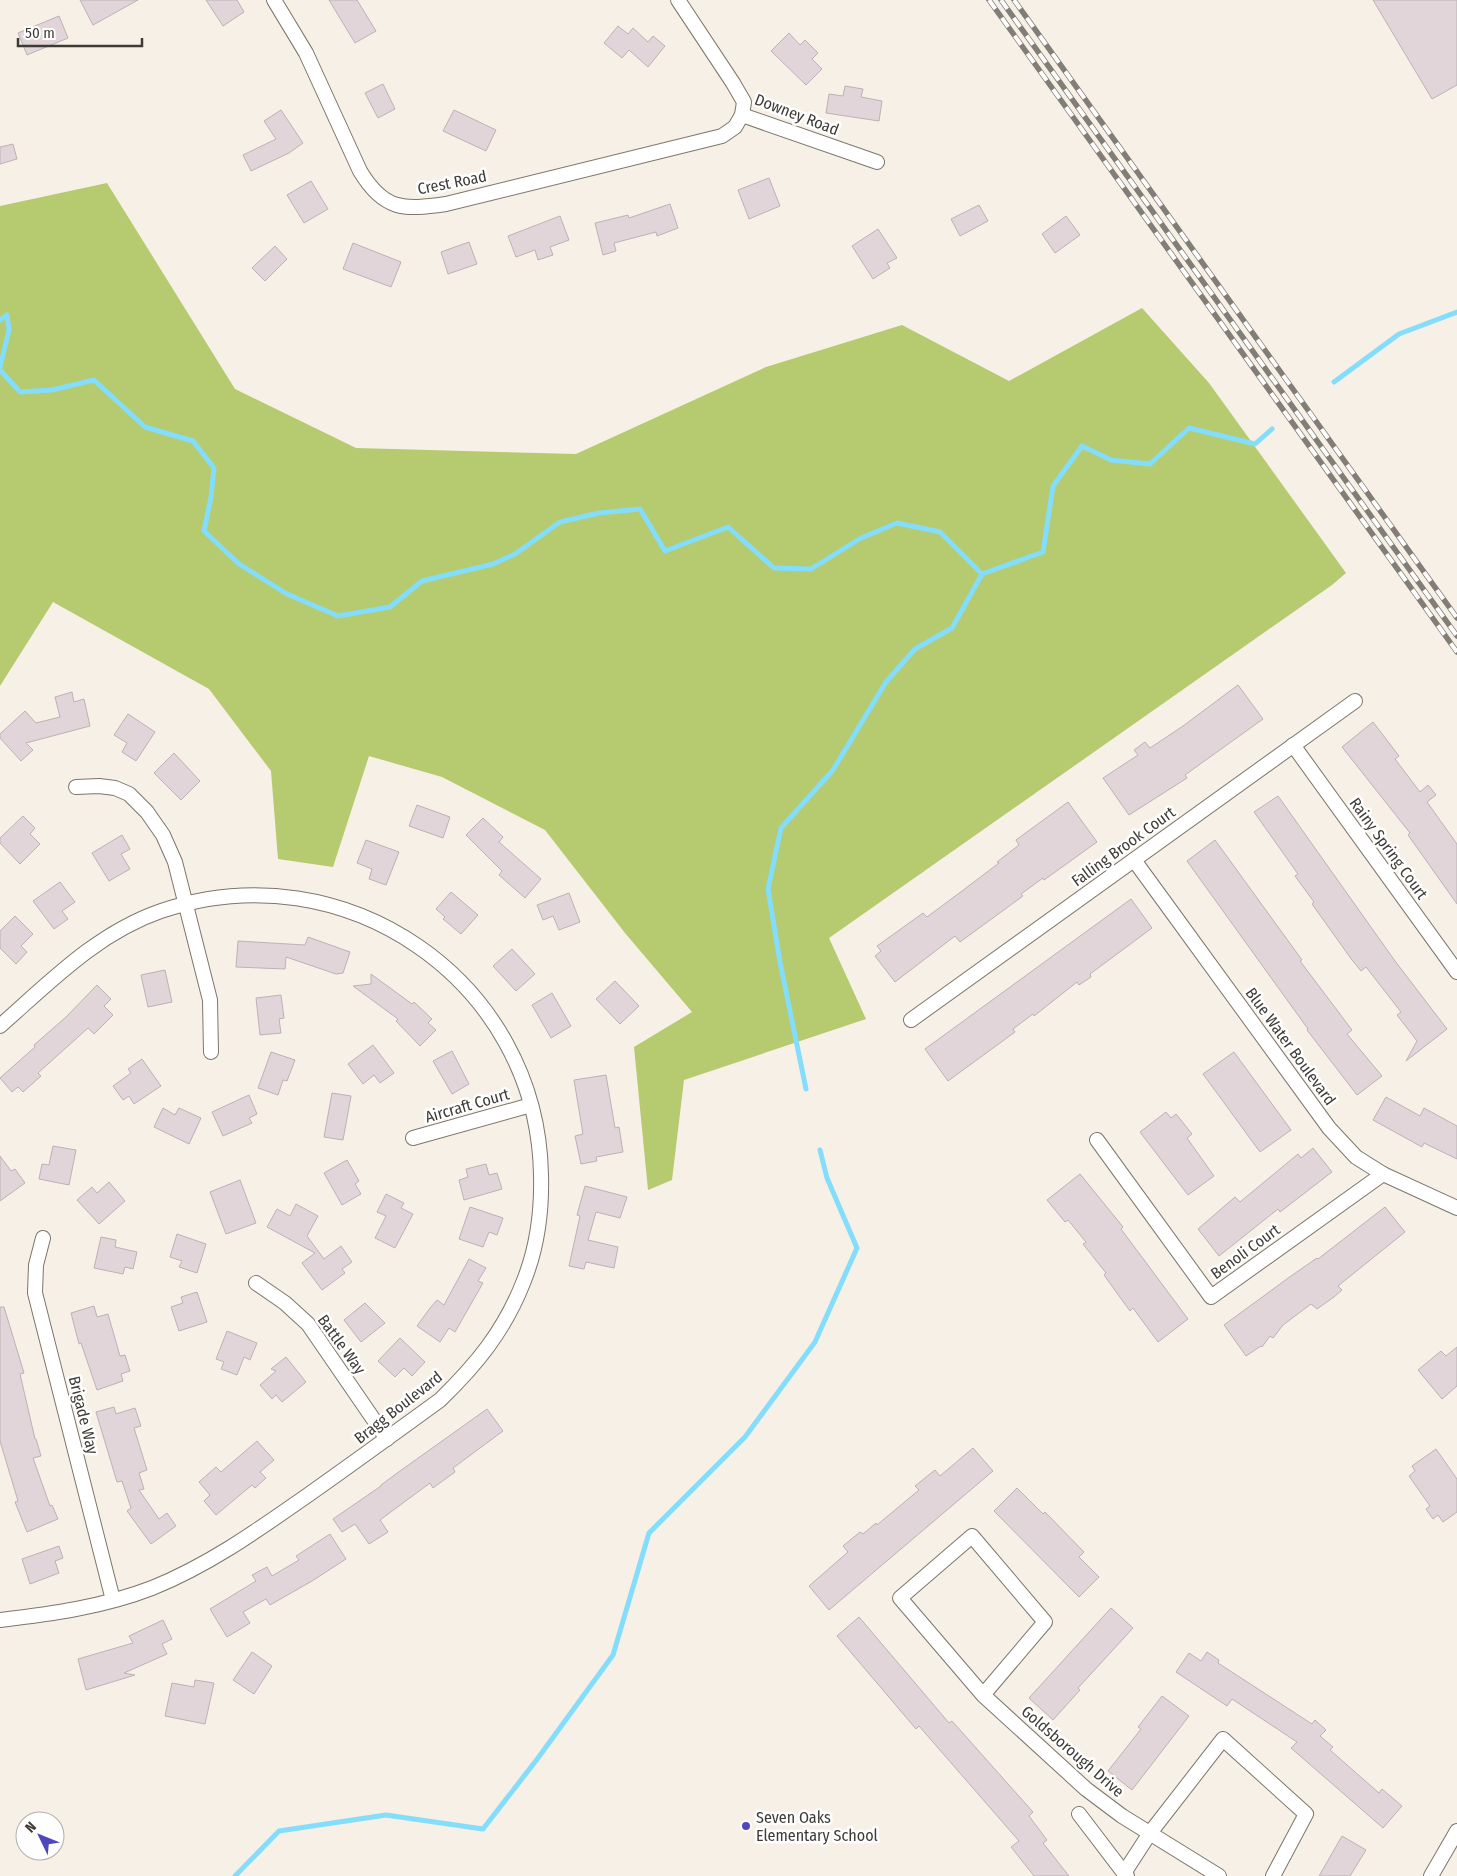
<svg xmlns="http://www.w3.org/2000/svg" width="1457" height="1876" viewBox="0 0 1457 1876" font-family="'Fira Sans Condensed',sans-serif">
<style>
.forest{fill:#b6ca6f}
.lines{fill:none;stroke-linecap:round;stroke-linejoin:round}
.stream{stroke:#83ddfb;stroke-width:5}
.building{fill:#e1d5da;stroke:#bdb1b6}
.minor-casing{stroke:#7c766d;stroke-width:16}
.minor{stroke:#fff;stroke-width:14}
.rail-casing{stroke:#827d77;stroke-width:5.5}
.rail{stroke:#fefefe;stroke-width:4;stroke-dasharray:11;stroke-linecap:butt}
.poi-dot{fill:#4f47be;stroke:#fefefe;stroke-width:2}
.labels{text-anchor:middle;stroke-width:5;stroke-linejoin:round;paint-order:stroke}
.street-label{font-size:16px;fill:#3e3b37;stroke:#fefefe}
.poi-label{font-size:16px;fill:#3e3b37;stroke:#fefefe;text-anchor:start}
</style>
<rect width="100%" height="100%" fill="#f7f0e6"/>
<path class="forest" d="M 107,183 L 235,389 L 356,448 L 576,454 L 766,367 L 902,325 L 1009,381 L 1142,308 L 1209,383 L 1346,573 L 1332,585 L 829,938 L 866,1019 L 684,1080 L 672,1180 L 648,1190 L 634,1047 L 692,1012 L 625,933 L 545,830 L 442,777 L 369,756 L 333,867 L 278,859 L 271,771 L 209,689 L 53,602 L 0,686 L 0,206 Z"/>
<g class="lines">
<g class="stream">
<path d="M 0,320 L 7,315 L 9,330 L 0,367"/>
<path d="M 0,370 L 20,392 L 52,390 L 94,380 L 145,427 L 193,441 L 214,468 L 211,497 L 204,531 L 239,564 L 287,594 L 338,616 L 390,607 L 422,581 L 493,564 L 515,554 L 560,522 L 599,513 L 640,509 L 665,551 L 728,527 L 774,568 L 811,569 L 861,538 L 897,523 L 940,532 L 982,574"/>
<path d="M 1334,382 L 1399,334 L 1457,312"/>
<path d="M 806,1089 L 780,962 L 768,889 L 781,828 L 833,770 L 886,682 L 915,649 L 952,628 L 982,574 L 1043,552 L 1053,486 L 1082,446 L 1111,460 L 1150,464 L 1189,428 L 1255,444 L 1272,429"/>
<path d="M 235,1876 L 279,1831 L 386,1815 L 483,1829 L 538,1758 L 613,1655 L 649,1533 L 745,1437 L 815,1342 L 857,1248 L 827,1178 L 820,1150"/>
</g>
</g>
<g class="building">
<path d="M 80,0 L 138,0 L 93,25 Z"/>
<path d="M 206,0 L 237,0 L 244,12 L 223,26 Z"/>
<path d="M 329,0 L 357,0 L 376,31 L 355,43 Z"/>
<path d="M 1373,0 L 1457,0 L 1457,85 L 1432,99 Z"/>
<path d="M 59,16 L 68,38 L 27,55 L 18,33 Z"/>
<path d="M 618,26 L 628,34 L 633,28 L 648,42 L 653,36 L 665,46 L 648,67 L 629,50 L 622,58 L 604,43 Z"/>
<path d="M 789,33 L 800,45 L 805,40 L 818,53 L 812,59 L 822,69 L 806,85 L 771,51 Z"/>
<path d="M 383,84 L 395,109 L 378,118 L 365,93 Z"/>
<path d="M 845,86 L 863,89 L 861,97 L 882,101 L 879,121 L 826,113 L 829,94 L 843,96 Z"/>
<path d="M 281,110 L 303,143 L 289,153 L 251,171 L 243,155 L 276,139 L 264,121 Z"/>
<path d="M 454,110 L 496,130 L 486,151 L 443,131 Z"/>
<path d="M 13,144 L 17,159 L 0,164 L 0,147 Z"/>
<path d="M 769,178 L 780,206 L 749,219 L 738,190 Z"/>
<path d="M 311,181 L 328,209 L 304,223 L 287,195 Z"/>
<path d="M 670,204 L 678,228 L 657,236 L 656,232 L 614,243 L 616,251 L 603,255 L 595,223 L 628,215 L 629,218 Z"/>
<path d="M 979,205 L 988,221 L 960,236 L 951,219 Z"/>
<path d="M 560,216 L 569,240 L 550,247 L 553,255 L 538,260 L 535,250 L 516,257 L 508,236 Z"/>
<path d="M 1066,216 L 1080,235 L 1055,253 L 1042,234 Z"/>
<path d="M 878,229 L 897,258 L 887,263 L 890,268 L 873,279 L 852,246 Z"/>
<path d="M 469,242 L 477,264 L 448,274 L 441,252 Z"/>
<path d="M 353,243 L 401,262 L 391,287 L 343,269 Z"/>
<path d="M 275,246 L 287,259 L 265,281 L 252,268 Z"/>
<path d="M 1238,685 L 1263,719 L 1185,775 L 1187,778 L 1129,815 L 1103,778 L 1138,755 L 1134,750 L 1145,742 L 1150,748 L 1183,726 Z"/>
<path d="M 72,692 L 74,702 L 84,699 L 90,726 L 26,743 L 33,750 L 21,761 L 0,738 L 0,734 L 25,711 L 36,723 L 60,717 L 55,697 Z"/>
<path d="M 128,714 L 155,732 L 136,761 L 122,752 L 127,743 L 114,735 Z"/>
<path d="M 1373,722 L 1399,756 L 1395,759 L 1420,792 L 1428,785 L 1436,795 L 1427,802 L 1457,844 L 1457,904 L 1408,835 L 1410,833 L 1342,747 Z"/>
<path d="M 174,753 L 200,781 L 181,800 L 154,773 Z"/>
<path d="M 1278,796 L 1395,961 L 1447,1029 L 1406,1061 L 1417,1041 L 1397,1015 L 1401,1012 L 1366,967 L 1361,971 L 1352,960 L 1312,904 L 1314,902 L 1295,876 L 1298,874 L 1254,812 Z"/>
<path d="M 1068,802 L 1097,842 L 1044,880 L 1043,878 L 1021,894 L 1023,896 L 960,942 L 955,936 L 895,982 L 875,956 L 881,951 L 877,946 L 923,913 L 927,917 L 962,891 L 999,863 L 997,862 L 1019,845 L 1016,840 Z"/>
<path d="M 417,805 L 450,817 L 443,838 L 409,826 Z"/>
<path d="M 23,816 L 35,828 L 30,834 L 40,844 L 20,864 L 0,843 L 0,838 Z"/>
<path d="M 483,818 L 503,837 L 499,842 L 541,879 L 525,898 L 499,875 L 502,871 L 466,835 Z"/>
<path d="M 122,835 L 130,849 L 121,854 L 130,869 L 109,881 L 92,853 Z"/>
<path d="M 366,840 L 399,852 L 386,885 L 369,879 L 372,869 L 357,863 Z"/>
<path d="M 1215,840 L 1302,960 L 1300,961 L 1352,1030 L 1347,1034 L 1382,1076 L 1357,1095 L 1307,1030 L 1308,1029 L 1187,861 Z"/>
<path d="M 60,882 L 75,902 L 62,911 L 68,919 L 54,929 L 33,901 Z"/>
<path d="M 451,892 L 478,915 L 461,934 L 443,919 L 445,917 L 436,909 Z"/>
<path d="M 569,893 L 580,922 L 559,930 L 553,916 L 543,920 L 537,905 Z"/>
<path d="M 1131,899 L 1152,928 L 1090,974 L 1091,977 L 1079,985 L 1077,982 L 1034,1016 L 1033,1014 L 1013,1029 L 1015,1032 L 948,1081 L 925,1049 Z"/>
<path d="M 15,916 L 33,934 L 21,946 L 27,952 L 16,964 L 0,948 L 0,931 Z"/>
<path d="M 308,937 L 350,952 L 343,973 L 336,974 L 286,957 L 285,969 L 236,967 L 238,941 L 305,945 Z"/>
<path d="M 512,949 L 535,974 L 516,991 L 493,966 Z"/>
<path d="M 165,970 L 172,1002 L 148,1007 L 141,975 Z"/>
<path d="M 371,974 L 412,1004 L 414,1002 L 432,1019 L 428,1023 L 436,1030 L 420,1046 L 396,1021 L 398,1019 L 353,986 L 371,984 Z"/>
<path d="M 615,981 L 639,1006 L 620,1024 L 596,999 Z"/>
<path d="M 97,985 L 111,999 L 104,1006 L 113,1015 L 94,1034 L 88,1028 L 38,1073 L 41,1076 L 23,1092 L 18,1087 L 12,1092 L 0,1078 L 35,1047 L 34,1045 L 66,1017 Z"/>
<path d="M 552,993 L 571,1026 L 551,1038 L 532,1005 Z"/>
<path d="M 281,995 L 284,1018 L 279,1019 L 281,1033 L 260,1035 L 256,998 Z"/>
<path d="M 373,1045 L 394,1073 L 380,1083 L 374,1075 L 363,1084 L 348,1064 Z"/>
<path d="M 452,1051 L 469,1084 L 452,1094 L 433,1061 Z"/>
<path d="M 271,1052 L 295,1060 L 287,1081 L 283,1080 L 278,1095 L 258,1088 Z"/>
<path d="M 1234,1052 L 1291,1130 L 1260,1152 L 1203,1074 Z"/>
<path d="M 142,1059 L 161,1086 L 134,1104 L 129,1096 L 123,1100 L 113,1086 L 131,1073 L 128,1069 Z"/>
<path d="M 606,1075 L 615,1128 L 619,1127 L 623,1152 L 596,1157 L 597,1161 L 581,1164 L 575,1136 L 583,1134 L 574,1080 Z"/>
<path d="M 332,1093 L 351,1096 L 343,1140 L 324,1137 Z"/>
<path d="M 249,1095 L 257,1114 L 249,1118 L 252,1123 L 223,1136 L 212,1112 Z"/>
<path d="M 1386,1097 L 1420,1116 L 1424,1108 L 1457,1126 L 1457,1159 L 1424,1143 L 1422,1147 L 1373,1120 Z"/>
<path d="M 163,1108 L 175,1115 L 179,1108 L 201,1118 L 189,1144 L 154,1127 Z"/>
<path d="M 1166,1112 L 1171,1118 L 1176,1114 L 1192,1134 L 1187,1138 L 1214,1176 L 1188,1195 L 1140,1132 Z"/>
<path d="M 53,1146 L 76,1150 L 69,1185 L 39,1179 L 42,1164 L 49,1165 Z"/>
<path d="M 1313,1148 L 1332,1172 L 1280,1212 L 1278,1209 L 1219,1256 L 1198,1229 L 1235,1197 L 1240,1202 L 1298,1154 L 1301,1158 Z"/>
<path d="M 0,1156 L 11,1171 L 15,1169 L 25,1183 L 0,1201 Z"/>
<path d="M 347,1160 L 359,1181 L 355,1184 L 361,1194 L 342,1205 L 324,1173 Z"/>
<path d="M 486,1164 L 489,1175 L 497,1173 L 502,1189 L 464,1200 L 459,1180 L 468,1177 L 466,1169 Z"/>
<path d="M 1080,1174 L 1123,1227 L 1121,1229 L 1188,1319 L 1158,1342 L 1133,1308 L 1130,1311 L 1122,1300 L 1104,1275 L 1106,1273 L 1083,1244 L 1086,1242 L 1068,1220 L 1065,1222 L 1047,1200 Z"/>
<path d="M 240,1180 L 256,1223 L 226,1234 L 210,1192 Z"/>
<path d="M 109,1182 L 125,1201 L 99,1224 L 77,1200 L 92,1187 L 97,1193 Z"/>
<path d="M 585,1186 L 627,1197 L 620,1218 L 596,1212 L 588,1240 L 618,1247 L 614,1268 L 586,1262 L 584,1269 L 569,1266 L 580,1216 L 577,1215 Z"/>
<path d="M 386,1194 L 404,1203 L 401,1208 L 413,1214 L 395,1248 L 375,1238 L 386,1216 L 377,1212 Z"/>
<path d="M 296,1204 L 318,1216 L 307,1236 L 324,1259 L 341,1246 L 352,1262 L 342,1269 L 345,1273 L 322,1290 L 302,1263 L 315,1253 L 267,1227 L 277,1209 L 290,1216 Z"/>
<path d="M 470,1207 L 503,1218 L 497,1235 L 489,1232 L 483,1247 L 459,1239 Z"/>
<path d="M 1385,1207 L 1405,1232 L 1338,1286 L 1342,1290 L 1334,1297 L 1317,1309 L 1311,1304 L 1283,1325 L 1273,1338 L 1270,1336 L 1262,1347 L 1261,1346 L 1246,1356 L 1224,1325 L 1291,1276 L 1317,1258 L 1318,1259 Z"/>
<path d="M 177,1234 L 206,1244 L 197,1273 L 179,1267 L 182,1261 L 170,1257 Z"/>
<path d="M 101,1237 L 116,1240 L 115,1247 L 137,1252 L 133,1269 L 125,1267 L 123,1274 L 94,1268 Z"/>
<path d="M 469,1259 L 486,1268 L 478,1281 L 483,1283 L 455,1332 L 449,1328 L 440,1342 L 417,1326 L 430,1308 L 437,1300 L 444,1305 Z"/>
<path d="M 197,1292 L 207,1322 L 179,1331 L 171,1307 L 183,1303 L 181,1297 Z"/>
<path d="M 365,1303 L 385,1323 L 361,1342 L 344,1320 Z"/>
<path d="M 94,1306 L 97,1317 L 108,1314 L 120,1356 L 125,1355 L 130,1371 L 121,1374 L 123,1381 L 97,1390 L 81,1343 L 79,1344 L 71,1313 Z"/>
<path d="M 0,1307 L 4,1307 L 24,1373 L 20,1374 L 35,1439 L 36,1439 L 41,1456 L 33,1458 L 50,1506 L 52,1505 L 58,1519 L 27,1532 L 15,1502 L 18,1501 L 0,1441 Z"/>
<path d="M 227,1331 L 257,1343 L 250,1360 L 244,1357 L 237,1375 L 221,1369 L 224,1362 L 216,1359 Z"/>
<path d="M 400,1338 L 425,1362 L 412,1376 L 404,1368 L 395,1377 L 378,1361 Z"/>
<path d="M 1457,1347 L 1457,1386 L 1442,1399 L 1418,1370 L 1441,1351 L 1446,1356 Z"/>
<path d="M 286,1357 L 306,1382 L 282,1402 L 276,1395 L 272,1399 L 260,1385 L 276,1371 L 271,1369 Z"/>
<path d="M 114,1407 L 116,1414 L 135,1408 L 141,1426 L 134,1428 L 147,1470 L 139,1473 L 144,1489 L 139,1490 L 159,1519 L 167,1513 L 176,1526 L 151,1544 L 127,1511 L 131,1508 L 122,1481 L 117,1482 L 96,1412 Z"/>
<path d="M 487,1409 L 503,1431 L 453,1468 L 455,1472 L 433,1488 L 430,1483 L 380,1520 L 388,1532 L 369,1544 L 355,1524 L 342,1532 L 333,1519 L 381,1486 L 381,1485 L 400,1471 Z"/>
<path d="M 257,1441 L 274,1460 L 260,1472 L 266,1478 L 255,1488 L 252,1485 L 216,1515 L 204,1501 L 210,1495 L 199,1482 L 216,1467 L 221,1472 Z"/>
<path d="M 973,1448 L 993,1471 L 829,1610 L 809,1586 L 848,1552 L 843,1546 L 860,1532 L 863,1534 L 876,1523 L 877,1525 L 919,1490 L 915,1486 L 935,1470 L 940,1476 Z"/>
<path d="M 1436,1449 L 1457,1479 L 1457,1512 L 1443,1522 L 1438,1515 L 1433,1519 L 1426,1509 L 1430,1506 L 1409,1476 L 1415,1471 L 1412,1466 Z"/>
<path d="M 1017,1488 L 1043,1514 L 1045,1512 L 1084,1552 L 1079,1557 L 1099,1577 L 1079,1597 L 994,1511 Z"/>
<path d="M 330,1534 L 346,1559 L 312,1581 L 270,1605 L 266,1599 L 243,1612 L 250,1623 L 227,1637 L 210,1609 L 256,1581 L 252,1575 L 267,1567 L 272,1576 L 299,1560 L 296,1556 Z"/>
<path d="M 59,1546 L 63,1558 L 55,1561 L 59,1573 L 30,1584 L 22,1559 Z"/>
<path d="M 1111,1608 L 1133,1628 L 1078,1688 L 1080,1690 L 1053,1720 L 1029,1698 Z"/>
<path d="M 859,1617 L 949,1723 L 952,1721 L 1033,1812 L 1029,1816 L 1047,1840 L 1043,1843 L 1069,1876 L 1034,1876 L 1011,1847 L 1019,1841 L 919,1726 L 916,1729 L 837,1636 Z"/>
<path d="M 163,1620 L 172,1639 L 162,1644 L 167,1654 L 124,1673 L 135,1675 L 86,1690 L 78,1659 L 133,1643 L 129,1636 Z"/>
<path d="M 252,1652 L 272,1666 L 254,1694 L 233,1680 Z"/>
<path d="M 1207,1652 L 1219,1660 L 1218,1663 L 1312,1724 L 1315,1720 L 1326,1730 L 1320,1736 L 1333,1747 L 1330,1750 L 1379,1793 L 1382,1789 L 1402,1806 L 1383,1828 L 1291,1748 L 1297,1742 L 1232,1699 L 1227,1706 L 1176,1672 L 1189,1653 L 1201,1661 Z"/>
<path d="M 195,1680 L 214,1683 L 205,1724 L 165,1716 L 172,1683 L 194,1687 Z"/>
<path d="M 1162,1696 L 1189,1716 L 1132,1790 L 1108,1771 L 1141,1729 L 1138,1727 Z"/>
<path d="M 1342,1836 L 1366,1850 L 1350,1876 L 1319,1876 Z"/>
</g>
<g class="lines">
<g class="minor-casing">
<g id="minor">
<path d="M 274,0 L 306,53 L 360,171 C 384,211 404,210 446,204 L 722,136 L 735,127 L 742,115"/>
<path d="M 678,0 L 733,83 L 744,102 L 742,115 L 877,162"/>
<path d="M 1293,745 L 1457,972"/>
<path d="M 76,787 L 99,786 L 115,788 L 129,794 L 147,812 L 163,835 L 175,862 L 210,1000 L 211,1052"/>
<path d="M 1134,860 L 1329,1128 L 1356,1157 L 1383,1174 L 1457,1208"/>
<path d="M 911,1020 L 1355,701"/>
<path d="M 0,1026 C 50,982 97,933 161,911 C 344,848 538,981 541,1175 C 542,1212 537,1249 523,1283 C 504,1331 477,1364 440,1400 C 396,1432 352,1464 308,1495 C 258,1530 209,1565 152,1588 C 103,1607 51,1614 0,1620"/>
<path d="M 413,1138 L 531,1105"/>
<path d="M 1097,1140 L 1211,1297 L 1383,1174"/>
<path d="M 43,1238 L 36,1265 L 35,1293 L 113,1600"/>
<path d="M 256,1283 L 285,1303 L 308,1324 L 387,1439"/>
<path d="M 983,1695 L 1045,1622 L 972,1536 L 900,1598 L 983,1695 L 1086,1789 L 1122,1816 L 1219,1876"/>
<path d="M 1079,1814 L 1124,1873"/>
<path d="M 1127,1876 L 1124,1873 L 1150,1833 L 1223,1739 L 1306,1814 L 1273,1876"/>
<path d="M 1431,1876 L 1457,1831"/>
</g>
</g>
<use href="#minor" class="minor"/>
<g class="rail-casing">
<g id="rail">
<path d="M 989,0 L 1457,652"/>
<path d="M 1001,0 L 1457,636"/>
<path d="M 1014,0 L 1457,618"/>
</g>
</g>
<use href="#rail" class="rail"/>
</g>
<circle class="poi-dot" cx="746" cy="1826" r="5"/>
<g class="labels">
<g class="street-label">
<text transform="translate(797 114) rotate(21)" y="6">Downey Road</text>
<text transform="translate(452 182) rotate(-11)" y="6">Crest Road</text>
<text transform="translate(1123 846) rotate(-36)" y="6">Falling Brook Court</text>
<text transform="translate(1389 848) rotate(54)" y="6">Rainy Spring Court</text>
<text transform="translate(1291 1046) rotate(54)" y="6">Blue Water Boulevard</text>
<text transform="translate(467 1105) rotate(-16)" y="6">Aircraft Court</text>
<text transform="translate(1245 1251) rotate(-36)" y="6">Benoli Court</text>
<text transform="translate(342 1344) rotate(54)" y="6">Battle Way</text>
<text transform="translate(398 1407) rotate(-38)" y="6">Bragg Boulevard</text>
<text transform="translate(84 1415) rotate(76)" y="6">Brigade Way</text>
<text transform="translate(1073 1751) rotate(41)" y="6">Goldsborough Drive</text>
</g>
<g class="poi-label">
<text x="756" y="1823">Seven Oaks<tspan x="756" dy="18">Elementary School</tspan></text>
</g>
</g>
<g transform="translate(40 1836) rotate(313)"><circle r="24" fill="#fefefe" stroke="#b1b0ae"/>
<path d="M0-4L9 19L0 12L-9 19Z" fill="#4f47be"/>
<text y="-8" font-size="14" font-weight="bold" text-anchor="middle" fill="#3e3b37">N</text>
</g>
<path d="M18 38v8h124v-8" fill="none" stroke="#3e3b37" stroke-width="2.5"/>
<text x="25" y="38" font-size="15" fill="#3e3b37" stroke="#fefefe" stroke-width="4" paint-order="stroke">50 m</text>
</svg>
